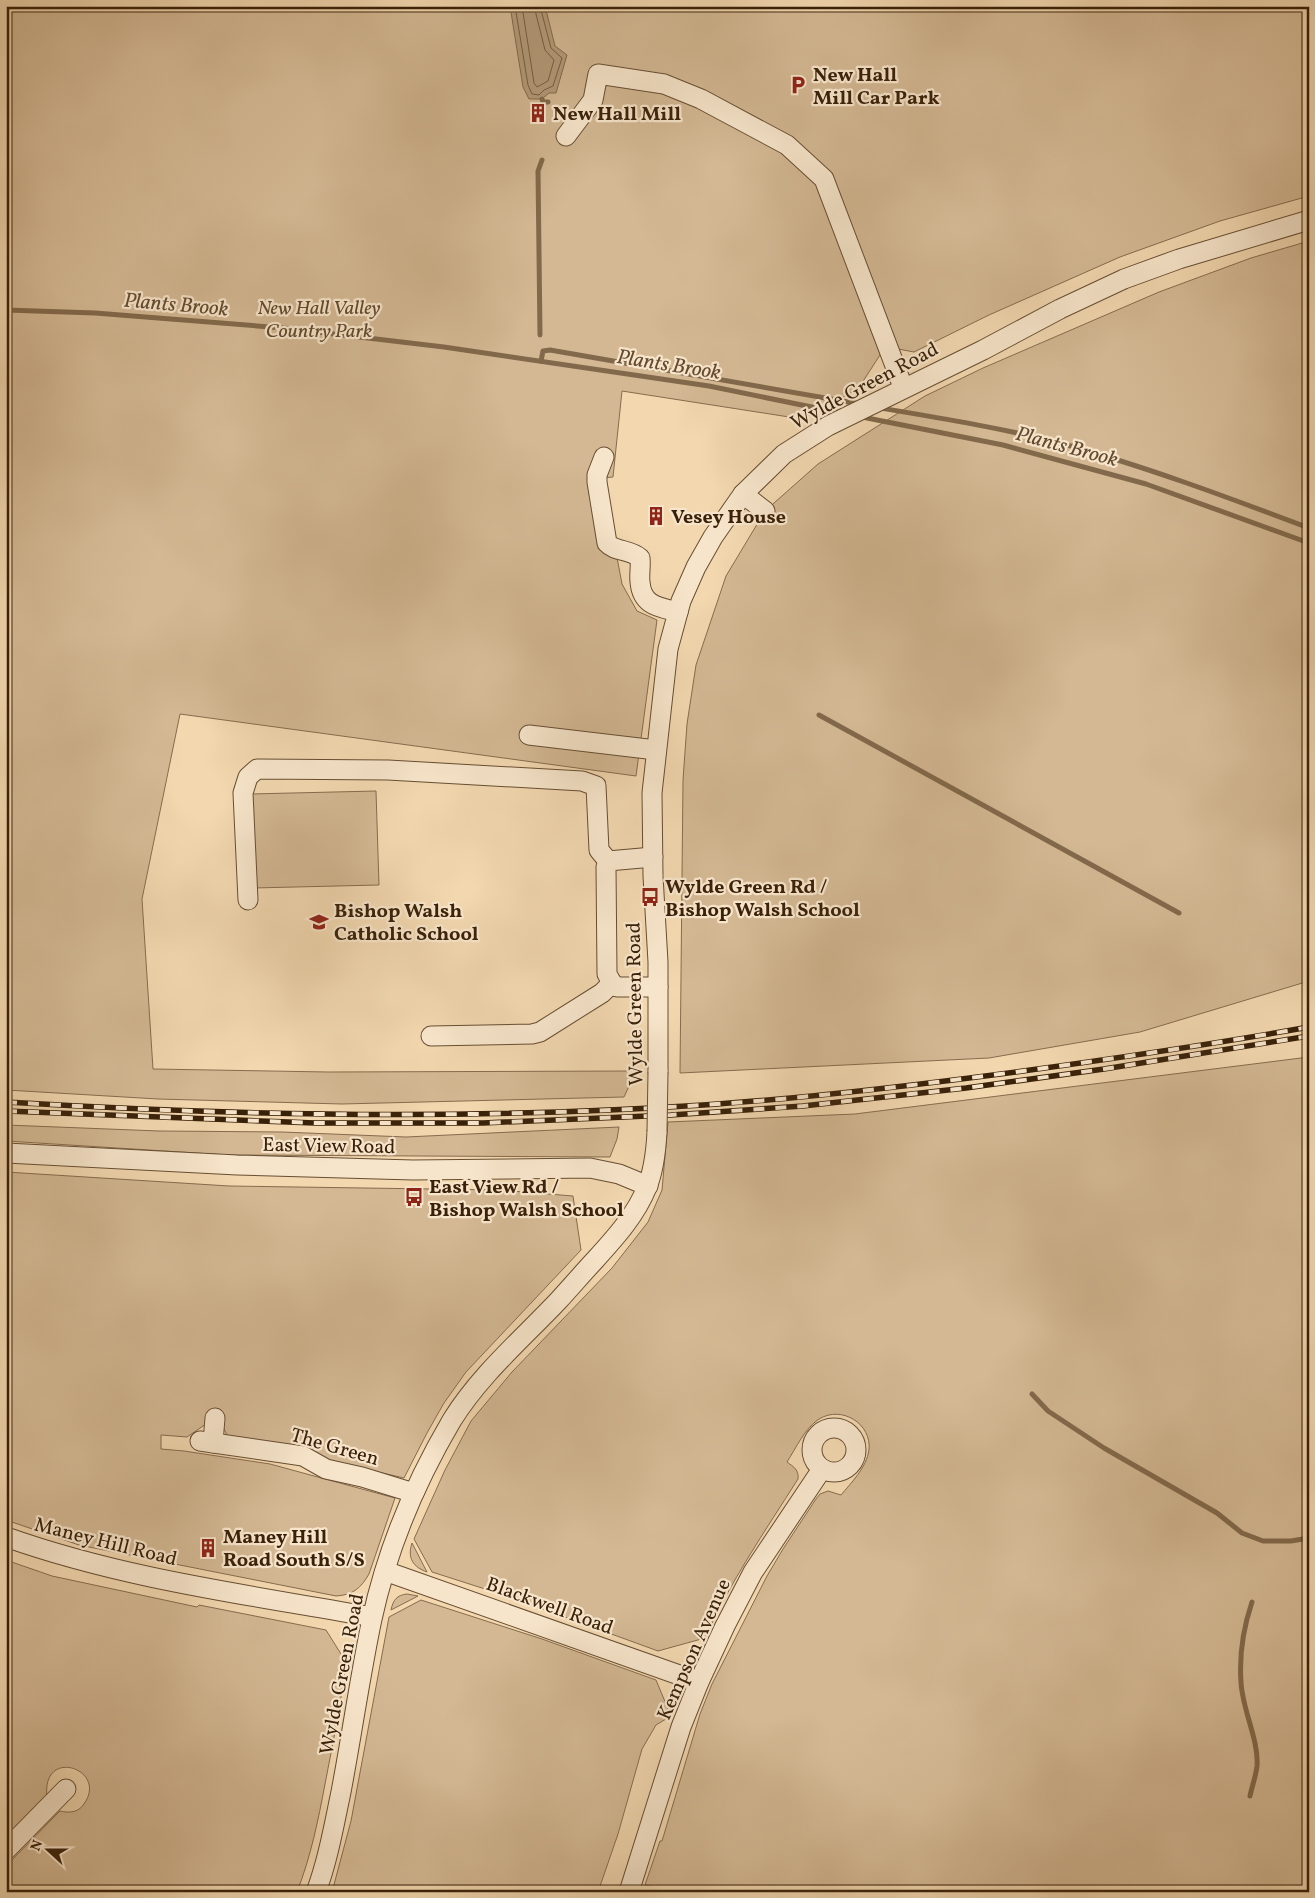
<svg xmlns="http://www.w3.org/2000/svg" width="1315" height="1898" viewBox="0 0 1315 1898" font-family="Vollkorn,serif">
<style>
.green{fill:#d3b893;stroke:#866c4e}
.water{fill:#b39977;stroke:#82694b}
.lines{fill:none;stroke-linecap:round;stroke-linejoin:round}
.shore{stroke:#765d40;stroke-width:1}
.stream{stroke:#82694b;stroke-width:5}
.minor-casing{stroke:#674e32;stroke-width:21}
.minor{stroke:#f7e5cb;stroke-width:19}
.rail-casing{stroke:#392109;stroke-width:5.5}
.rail{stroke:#f7e5cb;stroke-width:4;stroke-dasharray:11;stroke-linecap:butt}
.minor-bridge-casing{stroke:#674e32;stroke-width:21;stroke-linecap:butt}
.minor-bridge{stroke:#f7e5cb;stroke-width:19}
.labels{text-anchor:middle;stroke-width:4.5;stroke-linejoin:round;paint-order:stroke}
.poi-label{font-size:20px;font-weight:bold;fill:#392109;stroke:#f7e5cb;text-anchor:start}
.park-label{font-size:20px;font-style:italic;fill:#60472c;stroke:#f7e5cb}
.street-label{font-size:20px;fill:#392109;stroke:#f7e5cb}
.water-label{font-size:21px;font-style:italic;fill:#644b30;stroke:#f7e5cb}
</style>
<rect width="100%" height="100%" fill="#f2d7af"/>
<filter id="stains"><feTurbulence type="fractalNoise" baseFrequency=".004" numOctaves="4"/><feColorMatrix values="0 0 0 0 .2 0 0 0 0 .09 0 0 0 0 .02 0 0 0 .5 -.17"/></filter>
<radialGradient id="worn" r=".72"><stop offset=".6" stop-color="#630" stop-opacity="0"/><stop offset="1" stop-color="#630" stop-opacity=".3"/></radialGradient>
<g class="green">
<path d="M 6,6 L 1309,6 L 1309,196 L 1220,221 L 1120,257 L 989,315 L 914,352 L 898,349 L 888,350 L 880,355 L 858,389 L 802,419 L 622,391 L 613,477 L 602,478 L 622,584 L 637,611 L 657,620 L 636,776 L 180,714 L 142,899 L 153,1069 L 328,1072 L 636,1071 L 624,1097 L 342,1104 L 158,1099 L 6,1090 Z"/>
<path d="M 1309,241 L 1309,981 L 1140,1032 L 989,1058 L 680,1073 L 683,780 L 687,724 L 696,665 L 726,576 L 765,511 L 818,464 L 925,396 L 983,368 L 1159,292 L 1251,258 Z"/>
<path d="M 376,791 L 379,885 L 253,888 L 251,794 Z"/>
<path d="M 1309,1057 L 1309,1892 L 654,1892 L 654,1887 L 645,1885 L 660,1841 L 662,1841 L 700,1714 L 712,1684 L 767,1576 L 783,1549 L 816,1499 L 820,1494 L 828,1491 L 841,1495 C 851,1483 867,1467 869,1450 C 872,1424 842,1405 819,1419 C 805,1428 796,1448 787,1462 C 794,1467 799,1470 798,1479 C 765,1531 730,1582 705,1638 L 658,1651 L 510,1597 L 432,1572 L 414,1539 L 445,1470 L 471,1421 L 512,1372 L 612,1268 L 648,1222 L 662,1190 L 668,1122 L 855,1114 Z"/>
<path d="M 6,1125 L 159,1131 L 282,1132 L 406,1137 L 619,1127 L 617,1139 L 610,1157 L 228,1155 L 6,1141 Z"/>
<path d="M 6,1172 L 229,1186 L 499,1190 L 573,1196 L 581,1250 L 466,1372 L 444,1403 L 427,1433 L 404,1478 L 228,1437 L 222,1425 L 206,1424 L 187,1437 L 161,1435 L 161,1449 L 184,1451 L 270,1464 L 395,1498 L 369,1574 C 361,1588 353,1595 336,1596 L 79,1545 L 6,1520 Z"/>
<path d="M 412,1543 L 427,1572 C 413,1567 407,1558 412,1543 Z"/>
<path d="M 6,1560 L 52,1576 L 197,1607 L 199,1605 L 326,1630 L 346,1662 C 341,1703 333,1743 325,1784 C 318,1821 311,1856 297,1892 L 6,1892 L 6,1866 L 60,1811 C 69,1813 78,1813 84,1804 C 109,1769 41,1746 47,1797 L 6,1838 Z"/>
<path d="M 407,1594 L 418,1596 L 391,1610 C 393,1600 397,1595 407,1594 Z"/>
<path d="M 421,1600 L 542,1639 L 656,1680 L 671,1716 L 656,1725 L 642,1749 L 618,1834 L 598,1892 L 332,1892 L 351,1821 L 389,1617 Z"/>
</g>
<path class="water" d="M 510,6 L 545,6 L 555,46 L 567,55 L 556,93 L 549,93 L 542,99 L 529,99 L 523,87 Z"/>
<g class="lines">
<g class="shore">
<path d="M 515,6 L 528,85 L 532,94 L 539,95 L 544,90 L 553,86 L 562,58 L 551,48 L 540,6"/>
<path d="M 522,6 L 534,83 L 537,87 L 548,81 L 554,60 L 545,50 L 534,6"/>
</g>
<g class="stream">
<path d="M 542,99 L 543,102 L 548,102"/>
<path d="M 6,310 L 95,313 L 283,328 L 444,347 L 709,386 L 841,413"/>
<path d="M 540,335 L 538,171 L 542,160"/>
<path d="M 541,361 L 543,351 L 550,350 L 860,404"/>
<path d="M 880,408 C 940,418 1001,428 1060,443 C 1144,466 1227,497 1309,528"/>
<path d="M 862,417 L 1003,445 L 1146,484 L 1309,543"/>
<path d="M 819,715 L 1179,913"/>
<path d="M 1032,1394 L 1048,1411 L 1104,1448 L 1217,1513 L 1242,1533 L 1263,1541 L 1291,1541 L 1309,1538"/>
<path d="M 1250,1796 C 1252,1786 1256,1776 1257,1766 C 1259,1740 1242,1709 1241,1682 C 1239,1654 1243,1629 1252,1602"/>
</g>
<g class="minor-casing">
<g id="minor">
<path d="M 566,136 L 593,100 L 598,74 L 664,84 L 701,99 L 787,145 L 824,179 L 903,387"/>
<path d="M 604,457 L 597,475 L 597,482 L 607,543 C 615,552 630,549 640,558 C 641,566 639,574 640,582 C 642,606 659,607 678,612"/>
<path d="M 743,494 L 765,511"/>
<path d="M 529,735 L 656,750"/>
<path d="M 653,857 L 608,861 L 606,867 L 607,974 L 612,983 L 617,987 L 658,987"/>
<path d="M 248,900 L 243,793 L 248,777 L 257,769 L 388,770 L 582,781 L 596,786 L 599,850 L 608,861"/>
<path d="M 431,1036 L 532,1034 L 540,1032 L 602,993 L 612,983"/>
<path d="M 658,1072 L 658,962 L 653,876 L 652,793 L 668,649 L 681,601 L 696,567 L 713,537 L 743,494 L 784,454 L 828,426 L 983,350 L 1060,309 L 1124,279 L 1179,259 L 1309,220"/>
<path d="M 6,1153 L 237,1165 L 413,1170 L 590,1168 L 619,1174 L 648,1186"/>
<circle cx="834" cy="1450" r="22"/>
<path d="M 200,1441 L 303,1456 L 326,1469 L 362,1477 L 414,1493"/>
<path d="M 213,1443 L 215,1418"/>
<path d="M 6,1537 C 124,1579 250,1595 372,1617"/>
<path d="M 385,1571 L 699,1682"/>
<path d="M 6,1850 L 66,1789"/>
<path d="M 316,1892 C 328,1860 334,1825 341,1792 C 352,1734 360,1676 372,1619 C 387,1550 416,1481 452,1420 C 480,1375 521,1340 558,1301 C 570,1288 582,1274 595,1260 C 615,1238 636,1215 647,1187 C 654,1170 656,1151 657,1132"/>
<path d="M 629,1892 L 681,1727 L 699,1682 L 725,1626 L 753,1572 L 822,1469"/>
</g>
</g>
<use href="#minor" class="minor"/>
<g class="rail-casing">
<g id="rail">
<path d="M 6,1102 C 238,1116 471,1120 703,1105 C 810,1098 917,1085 1023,1071 C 1118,1058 1214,1044 1309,1027"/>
<path d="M 6,1111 L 315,1123 L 483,1123 L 671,1115 L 803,1106 L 966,1088 L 1104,1069 L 1309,1036"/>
</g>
</g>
<use href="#rail" class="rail"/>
<g class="minor-bridge-casing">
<path id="minor-bridge" d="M 657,1132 L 658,1072"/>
</g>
<use href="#minor-bridge" class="minor-bridge"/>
</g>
<defs>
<g id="parking-bare" transform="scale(1.5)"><path d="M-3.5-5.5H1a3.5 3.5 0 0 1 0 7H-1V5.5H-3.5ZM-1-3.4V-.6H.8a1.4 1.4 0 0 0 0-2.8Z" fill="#8f2418" stroke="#f7e5cb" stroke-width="2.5" paint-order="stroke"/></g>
<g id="building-bare" transform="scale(1.5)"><path d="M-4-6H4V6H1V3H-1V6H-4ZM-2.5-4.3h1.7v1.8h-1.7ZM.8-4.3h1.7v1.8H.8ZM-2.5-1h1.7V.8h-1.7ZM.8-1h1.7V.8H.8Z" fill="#8f2418" stroke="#f7e5cb" stroke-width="2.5" paint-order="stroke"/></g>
<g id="bus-bare" transform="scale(1.5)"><path d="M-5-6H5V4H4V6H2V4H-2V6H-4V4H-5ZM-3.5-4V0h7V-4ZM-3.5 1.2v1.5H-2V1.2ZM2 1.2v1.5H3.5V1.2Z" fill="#8f2418" stroke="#f7e5cb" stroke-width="2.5" paint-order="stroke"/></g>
<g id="school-bare" transform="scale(1.5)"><path d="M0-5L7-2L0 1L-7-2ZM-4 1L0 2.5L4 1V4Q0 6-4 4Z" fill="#8f2418" stroke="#f7e5cb" stroke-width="2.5" paint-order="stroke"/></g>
</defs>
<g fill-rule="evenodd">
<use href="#parking-bare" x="798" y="85"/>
<use href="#building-bare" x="538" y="113"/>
<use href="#building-bare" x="656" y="516"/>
<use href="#bus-bare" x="650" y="897"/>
<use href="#school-bare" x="319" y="922"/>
<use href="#bus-bare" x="414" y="1197"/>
<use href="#building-bare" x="208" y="1548"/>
</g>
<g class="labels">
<g class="poi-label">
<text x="813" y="81">New Hall<tspan x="813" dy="23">Mill Car Park</tspan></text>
<text x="553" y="120">New Hall Mill</text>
<text x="671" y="523">Vesey House</text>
<text x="665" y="893">Wylde Green Rd /<tspan x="665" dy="23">Bishop Walsh School</tspan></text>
<text x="334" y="917">Bishop Walsh<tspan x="334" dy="23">Catholic School</tspan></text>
<text x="429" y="1193">East View Rd /<tspan x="429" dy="23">Bishop Walsh School</tspan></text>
<text x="223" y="1543">Maney Hill<tspan x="223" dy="23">Road South S/S</tspan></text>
</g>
<g class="park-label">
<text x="319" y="314">New Hall Valley<tspan x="319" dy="23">Country Park</tspan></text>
</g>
<g class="street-label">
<text transform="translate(864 385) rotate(-28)" y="7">Wylde Green Road</text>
<text transform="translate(634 1004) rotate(-91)" y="7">Wylde Green Road</text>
<text transform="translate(329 1145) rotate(1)" y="7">East View Road</text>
<text transform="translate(335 1446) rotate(16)" y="7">The Green</text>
<text transform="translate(106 1541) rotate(14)" y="7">Maney Hill Road</text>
<text transform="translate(550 1605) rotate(20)" y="7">Blackwell Road</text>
<text transform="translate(693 1649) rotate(-66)" y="7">Kempson Avenue</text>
<text transform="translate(341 1674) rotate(-79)" y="7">Wylde Green Road</text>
</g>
<g class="water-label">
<text transform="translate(176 304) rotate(5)" y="7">Plants Brook</text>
<text transform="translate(669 364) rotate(9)" y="7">Plants Brook</text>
<text transform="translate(1067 446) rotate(15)" y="7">Plants Brook</text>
</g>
</g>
<rect width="1315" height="1898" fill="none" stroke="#f2d7af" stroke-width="25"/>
<rect x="8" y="8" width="1300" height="1883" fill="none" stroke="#392109" stroke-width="2.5"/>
<rect x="12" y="12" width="1290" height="1873" fill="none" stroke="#392109"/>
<g transform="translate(48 1850) rotate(291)" stroke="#f7e5cb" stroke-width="4" paint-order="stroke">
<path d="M0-4L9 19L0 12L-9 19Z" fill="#392109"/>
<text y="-8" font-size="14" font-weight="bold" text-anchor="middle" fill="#392109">N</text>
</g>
<rect width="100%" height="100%" filter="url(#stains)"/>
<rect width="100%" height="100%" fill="url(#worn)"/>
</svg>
